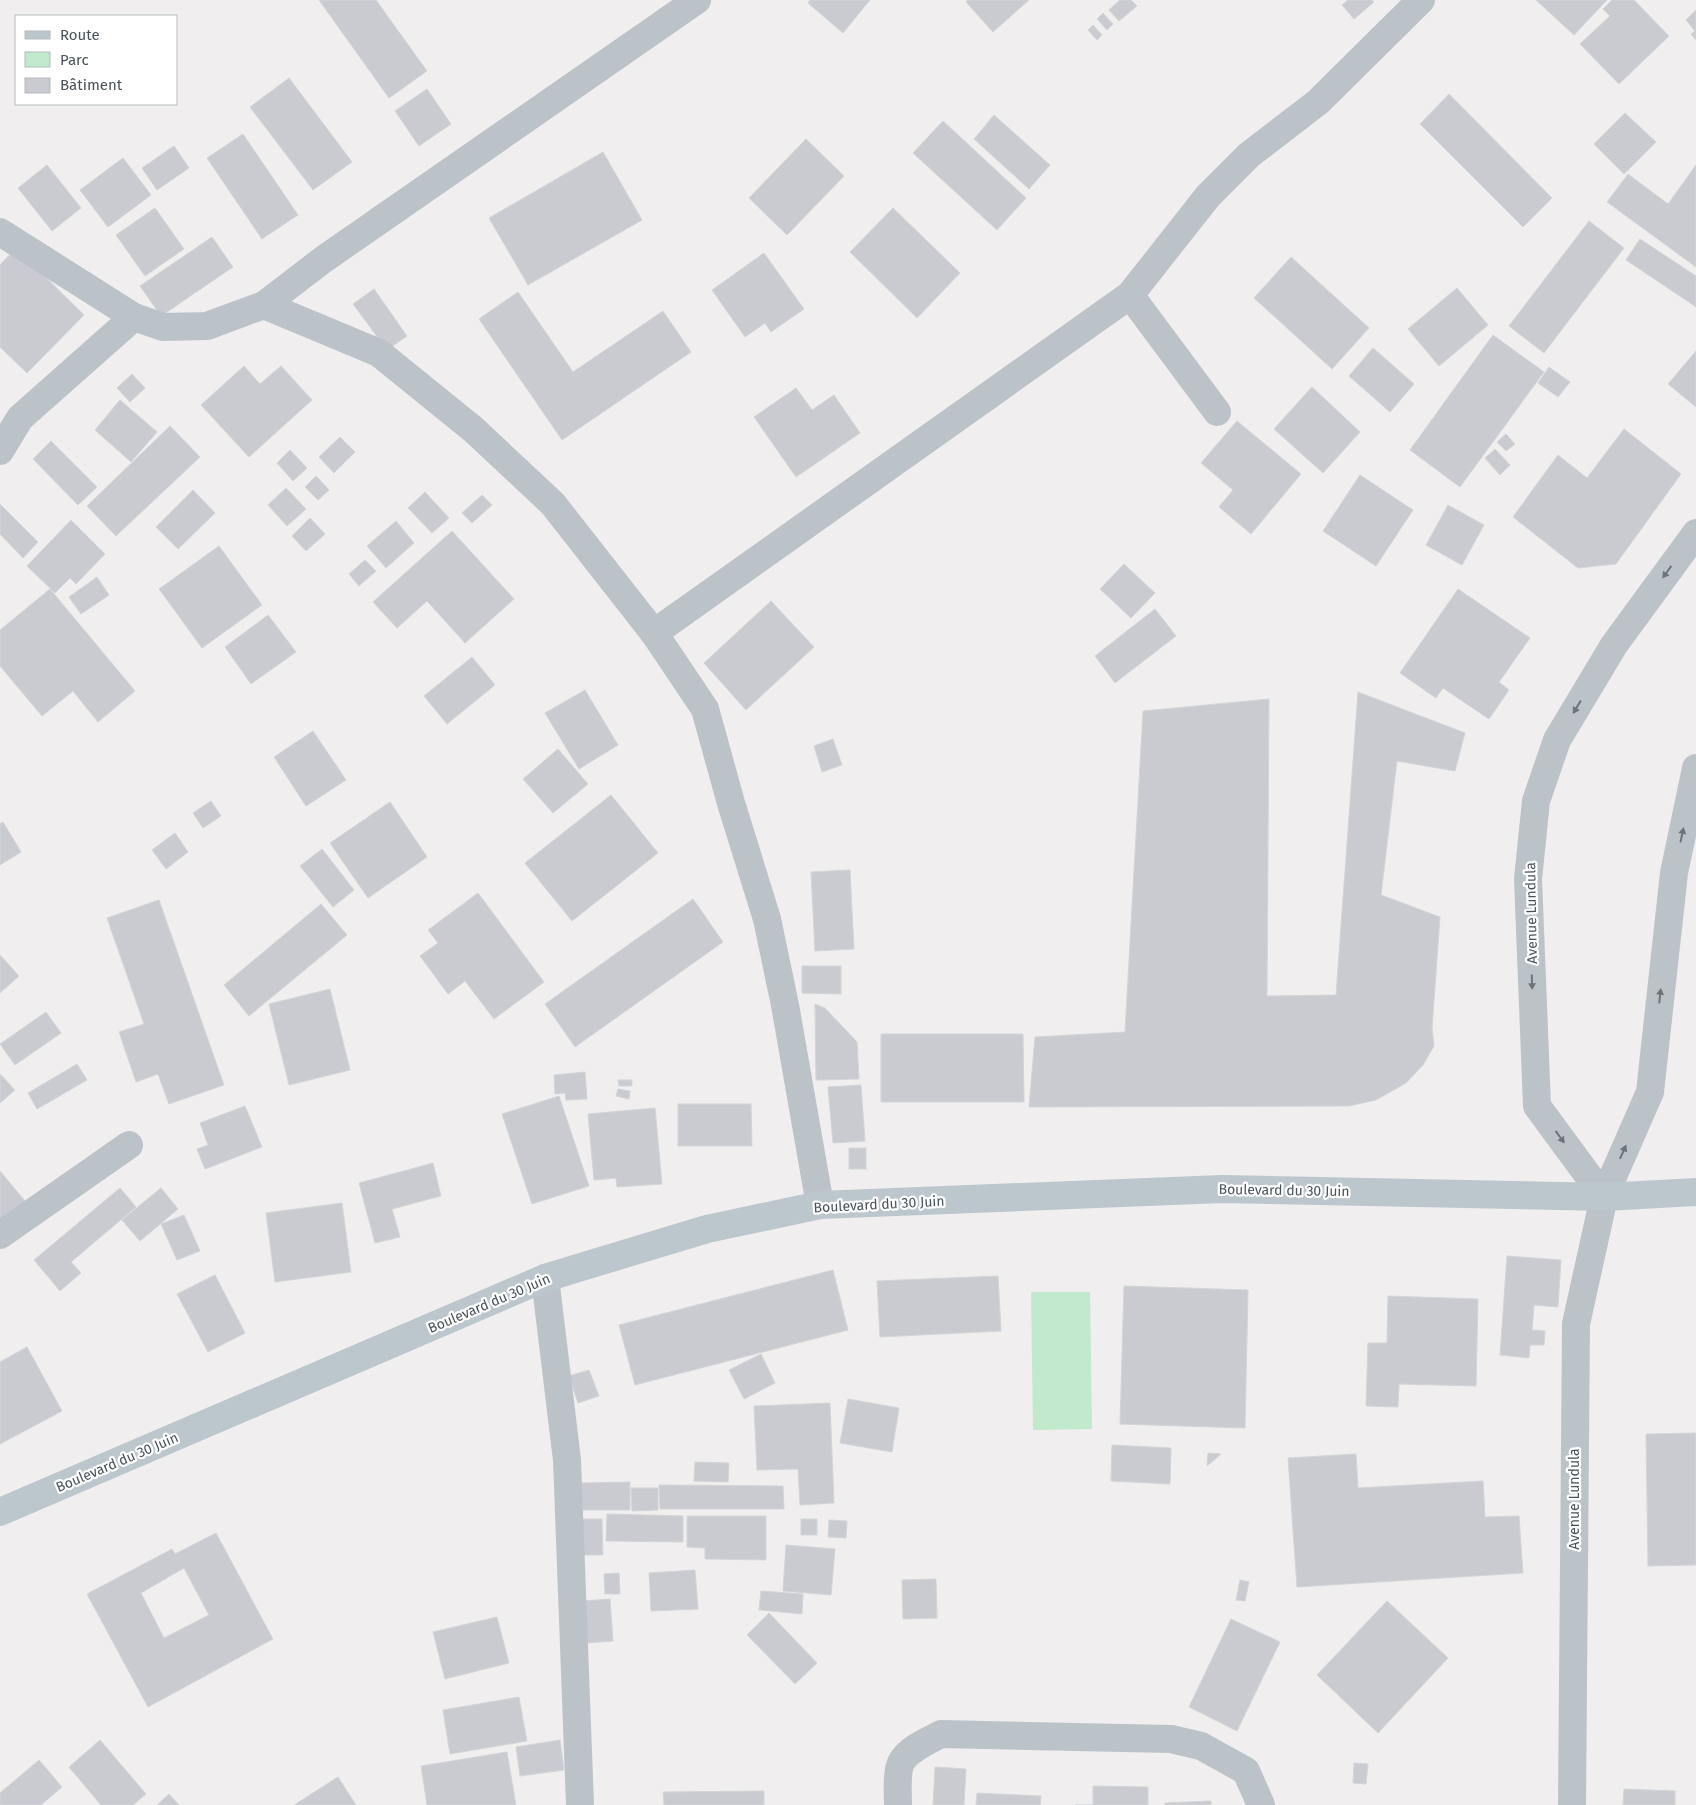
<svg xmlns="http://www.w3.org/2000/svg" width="1696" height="1805" viewBox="0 0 1696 1805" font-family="'Fira Sans',sans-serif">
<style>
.green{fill:#c1e9cc}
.building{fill:#c9cbd0;stroke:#d2d5d8;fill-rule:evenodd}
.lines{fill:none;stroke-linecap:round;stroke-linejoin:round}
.street{stroke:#bbc3c9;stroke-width:28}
.secondary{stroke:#bbc6cd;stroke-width:28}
.oneway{fill:#6a747b}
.labels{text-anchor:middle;stroke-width:4.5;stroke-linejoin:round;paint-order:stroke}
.street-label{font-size:14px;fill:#485259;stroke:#fff}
</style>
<rect width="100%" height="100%" fill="#f0eeee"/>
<path class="green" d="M 1031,1292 L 1090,1292 L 1092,1429 L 1033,1430 Z"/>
<g class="building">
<path d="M 319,0 L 376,0 L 427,71 L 389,98 Z"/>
<path d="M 810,0 L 870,0 L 843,33 L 808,3 Z"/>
<path d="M 968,0 L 1029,0 L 993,32 L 966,2 Z"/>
<path d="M 1120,0 L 1131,0 L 1137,6 L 1119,21 L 1109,10 Z"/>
<path d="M 1348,0 L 1372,0 L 1374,2 L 1354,19 L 1342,5 Z"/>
<path d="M 1536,0 L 1607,0 L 1574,35 Z"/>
<path d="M 1612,0 L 1634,0 L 1669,36 L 1619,84 L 1580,44 L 1610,16 L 1603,9 Z"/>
<path d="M 1696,10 L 1696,40 L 1691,34 L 1695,31 L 1686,20 Z"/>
<path d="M 1103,13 L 1113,24 L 1107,30 L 1097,19 Z"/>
<path d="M 1093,25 L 1102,35 L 1097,40 L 1088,30 Z"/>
<path d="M 289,78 L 352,162 L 313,190 L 250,107 Z"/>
<path d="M 427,89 L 451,124 L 419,146 L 395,111 Z"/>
<path d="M 1449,94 L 1552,198 L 1523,227 L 1420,124 Z"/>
<path d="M 1625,113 L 1656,142 L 1624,174 L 1594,144 Z"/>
<path d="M 994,115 L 1050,165 L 1029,189 L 974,139 Z"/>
<path d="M 943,121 L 1026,198 L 997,230 L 913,153 Z"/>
<path d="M 243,134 L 298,215 L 262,239 L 207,158 Z"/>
<path d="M 806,139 L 844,176 L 787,235 L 749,198 Z"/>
<path d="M 174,146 L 189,168 L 157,190 L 142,168 Z"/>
<path d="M 603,152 L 642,220 L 528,285 L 489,218 Z"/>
<path d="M 123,158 L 151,195 L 108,227 L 80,190 Z"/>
<path d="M 47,165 L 81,208 L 52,231 L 18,188 Z"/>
<path d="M 1696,165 L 1696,267 L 1607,202 L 1628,174 L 1668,204 Z"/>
<path d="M 155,208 L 184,249 L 145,276 L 116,235 Z"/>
<path d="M 893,208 L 960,273 L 917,318 L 850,252 Z"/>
<path d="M 1589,221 L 1624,248 L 1544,353 L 1509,326 Z"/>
<path d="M 212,237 L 233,267 L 161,316 L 140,286 Z"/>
<path d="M 1640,239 L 1696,276 L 1696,307 L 1626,260 Z"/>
<path d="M 16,248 L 84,315 L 27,373 L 0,347 L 0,265 Z"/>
<path d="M 764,253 L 804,309 L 771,332 L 765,323 L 745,337 L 712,290 Z"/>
<path d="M 1291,257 L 1369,328 L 1332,369 L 1254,298 Z"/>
<path d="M 1457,288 L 1488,325 L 1439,366 L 1408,329 Z"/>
<path d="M 374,289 L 407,336 L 387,350 L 353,304 Z"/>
<path d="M 518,292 L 573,372 L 663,311 L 691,352 L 562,440 L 479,319 Z"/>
<path d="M 1493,335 L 1544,372 L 1460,487 L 1410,450 Z"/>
<path d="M 1373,348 L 1414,384 L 1390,412 L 1349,376 Z"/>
<path d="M 1696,351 L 1696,407 L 1668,384 Z"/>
<path d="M 244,366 L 260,384 L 281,366 L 312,400 L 249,457 L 201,405 Z"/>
<path d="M 1549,367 L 1570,382 L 1558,397 L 1538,383 Z"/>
<path d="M 132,374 L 145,388 L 130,402 L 117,388 Z"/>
<path d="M 1312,387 L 1360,432 L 1323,473 L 1274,429 Z"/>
<path d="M 796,388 L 812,410 L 834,395 L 860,433 L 796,477 L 754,417 Z"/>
<path d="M 120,400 L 157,432 L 131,462 L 95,430 Z"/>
<path d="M 1237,421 L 1301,474 L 1251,534 L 1219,507 L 1233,490 L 1201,463 Z"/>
<path d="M 170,426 L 200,457 L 116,536 L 87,506 Z"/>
<path d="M 1624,429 L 1681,474 L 1616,564 L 1578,568 L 1513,517 L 1558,455 L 1587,478 Z"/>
<path d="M 1506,434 L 1515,444 L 1506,451 L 1497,442 Z"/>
<path d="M 340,437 L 355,452 L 334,473 L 319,457 Z"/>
<path d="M 51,441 L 97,487 L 78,505 L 33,459 Z"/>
<path d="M 1495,449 L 1510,465 L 1500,475 L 1485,458 Z"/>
<path d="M 290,450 L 307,468 L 293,481 L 277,463 Z"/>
<path d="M 1360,475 L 1413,510 L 1376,566 L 1323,531 Z"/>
<path d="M 316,476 L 329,490 L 318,500 L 305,487 Z"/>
<path d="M 286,488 L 306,509 L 287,526 L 268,505 Z"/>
<path d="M 193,490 L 215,513 L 178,549 L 156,527 Z"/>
<path d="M 425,492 L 449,518 L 432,533 L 408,508 Z"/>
<path d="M 482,495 L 492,505 L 472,523 L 462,513 Z"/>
<path d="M 0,504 L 38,542 L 23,558 L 0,534 Z"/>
<path d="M 1448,505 L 1484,525 L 1462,565 L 1426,545 Z"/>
<path d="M 310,518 L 325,534 L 306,551 L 292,536 Z"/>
<path d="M 71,520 L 105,554 L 76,584 L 70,578 L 55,593 L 27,566 Z"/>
<path d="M 396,521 L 414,543 L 386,568 L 367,546 Z"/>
<path d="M 452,531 L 514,599 L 465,643 L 427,601 L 397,628 L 373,602 Z"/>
<path d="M 219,546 L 262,605 L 202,648 L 159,589 Z"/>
<path d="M 365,560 L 376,571 L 359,586 L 349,574 Z"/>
<path d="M 1124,564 L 1155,593 L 1131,618 L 1100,589 Z"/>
<path d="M 97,577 L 109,595 L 81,614 L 69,597 Z"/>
<path d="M 50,589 L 135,691 L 98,722 L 73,691 L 42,716 L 0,666 L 0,630 Z"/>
<path d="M 1458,589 L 1530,638 L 1499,682 L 1509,690 L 1489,719 L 1443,688 L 1436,698 L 1400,673 Z"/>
<path d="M 771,601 L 814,647 L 746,710 L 704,663 Z"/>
<path d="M 1155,609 L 1176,636 L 1115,683 L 1095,656 Z"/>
<path d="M 268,615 L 296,652 L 251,684 L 225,647 Z"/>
<path d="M 472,657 L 495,685 L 447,724 L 424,696 Z"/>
<path d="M 585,690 L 618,745 L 579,769 L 545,713 Z"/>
<path d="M 1358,692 L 1465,733 L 1455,771 L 1397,761 L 1381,895 L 1440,917 L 1432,1029 L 1434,1046 L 1423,1065 L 1406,1083 L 1376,1100 L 1349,1106 L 1029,1107 L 1035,1037 L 1125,1032 L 1143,711 L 1269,699 L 1267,996 L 1336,995 Z"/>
<path d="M 313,731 L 346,780 L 306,806 L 274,757 Z"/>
<path d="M 833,739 L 842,765 L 822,772 L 814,746 Z"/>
<path d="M 558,749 L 588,784 L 553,813 L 523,779 Z"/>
<path d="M 611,795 L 658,853 L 572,921 L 525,863 Z"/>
<path d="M 211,801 L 221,816 L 203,828 L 193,813 Z"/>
<path d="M 390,802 L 427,857 L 368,898 L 330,843 Z"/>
<path d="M 3,822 L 21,852 L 0,865 L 0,824 Z"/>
<path d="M 175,833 L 188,852 L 166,869 L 152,850 Z"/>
<path d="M 322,849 L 354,890 L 333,907 L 300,866 Z"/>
<path d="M 850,870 L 854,949 L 815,951 L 811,872 Z"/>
<path d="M 478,893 L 544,982 L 494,1019 L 465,981 L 448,994 L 420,956 L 438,943 L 428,930 Z"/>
<path d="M 693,899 L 723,942 L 575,1047 L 545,1004 Z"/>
<path d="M 159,900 L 224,1085 L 169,1104 L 158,1074 L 136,1082 L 119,1032 L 144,1024 L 107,918 Z"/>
<path d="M 321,904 L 347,935 L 249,1016 L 224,985 Z"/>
<path d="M 0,955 L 19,976 L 0,993 Z"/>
<path d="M 802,966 L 841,966 L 841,994 L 802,993 Z"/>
<path d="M 330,989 L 350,1070 L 289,1085 L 269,1004 Z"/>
<path d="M 815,1004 L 825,1008 L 857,1042 L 859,1079 L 816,1080 Z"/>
<path d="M 46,1012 L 61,1033 L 15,1065 L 0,1044 Z"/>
<path d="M 881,1034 L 1023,1034 L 1024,1102 L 881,1102 Z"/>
<path d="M 77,1064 L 87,1080 L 37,1109 L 28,1093 Z"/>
<path d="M 585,1072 L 587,1099 L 566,1100 L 565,1093 L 555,1094 L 554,1075 Z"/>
<path d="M 0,1074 L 15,1090 L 0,1103 Z"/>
<path d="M 618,1080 L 632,1080 L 632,1086 L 619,1086 Z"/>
<path d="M 861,1085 L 865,1141 L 833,1143 L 828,1087 Z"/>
<path d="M 618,1089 L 630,1091 L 629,1099 L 616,1096 Z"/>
<path d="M 559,1096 L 589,1186 L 532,1204 L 502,1114 Z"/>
<path d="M 678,1104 L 751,1104 L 752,1146 L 678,1146 Z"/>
<path d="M 245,1106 L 262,1147 L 205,1169 L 197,1149 L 208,1145 L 200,1123 Z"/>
<path d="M 655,1108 L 662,1184 L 617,1187 L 616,1178 L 594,1180 L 588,1114 Z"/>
<rect x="849" y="1148" width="17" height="21"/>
<path d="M 433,1163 L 441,1196 L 392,1209 L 400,1237 L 375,1243 L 359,1183 Z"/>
<path d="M 0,1171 L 25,1201 L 0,1221 Z"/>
<path d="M 120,1188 L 136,1207 L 71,1262 L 81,1273 L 60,1291 L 34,1260 Z"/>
<path d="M 161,1188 L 178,1209 L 140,1241 L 122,1220 Z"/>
<path d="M 342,1203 L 351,1272 L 275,1282 L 266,1213 Z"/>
<path d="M 184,1215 L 200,1251 L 177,1260 L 161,1224 Z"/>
<path d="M 1507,1256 L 1561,1260 L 1558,1307 L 1534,1305 L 1532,1330 L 1545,1331 L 1544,1345 L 1530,1345 L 1529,1358 L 1500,1355 Z"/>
<path d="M 833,1270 L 848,1330 L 635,1385 L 619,1325 Z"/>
<path d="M 215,1275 L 245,1333 L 208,1352 L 177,1294 Z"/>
<path d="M 998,1276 L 1001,1331 L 880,1337 L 877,1281 Z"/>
<path d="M 1124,1286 L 1248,1290 L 1245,1428 L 1120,1424 Z"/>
<path d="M 1388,1296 L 1478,1299 L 1476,1386 L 1399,1384 L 1398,1407 L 1366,1406 L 1368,1343 L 1387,1343 Z"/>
<path d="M 27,1347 L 62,1411 L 0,1444 L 0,1362 Z"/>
<path d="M 761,1354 L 775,1383 L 744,1399 L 729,1370 Z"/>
<path d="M 589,1370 L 599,1396 L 578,1403 L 569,1376 Z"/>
<path d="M 848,1399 L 899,1408 L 892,1452 L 840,1443 Z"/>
<path d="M 830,1403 L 834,1503 L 800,1505 L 798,1469 L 757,1470 L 754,1406 Z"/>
<path d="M 1696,1433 L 1696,1565 L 1648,1566 L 1646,1434 Z"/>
<path d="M 1112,1445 L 1171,1448 L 1170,1484 L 1111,1481 Z"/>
<path d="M 1208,1453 L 1221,1454 L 1207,1466 Z"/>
<path d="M 1356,1454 L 1358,1488 L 1483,1481 L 1485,1517 L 1519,1516 L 1523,1573 L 1297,1587 L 1288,1458 Z"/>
<path d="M 695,1462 L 729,1463 L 728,1482 L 694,1481 Z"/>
<path d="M 630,1482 L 630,1510 L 581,1510 L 581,1483 Z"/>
<path d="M 659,1485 L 783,1486 L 784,1509 L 660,1509 Z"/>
<path d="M 631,1488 L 658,1488 L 658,1510 L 632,1511 Z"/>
<path d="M 607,1514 L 683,1516 L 683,1542 L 606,1541 Z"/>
<path d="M 687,1516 L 766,1516 L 766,1560 L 705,1559 L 705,1548 L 687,1547 Z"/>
<path d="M 579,1519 L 602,1519 L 603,1555 L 580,1555 Z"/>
<rect x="801" y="1519" width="16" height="16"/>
<path d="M 829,1520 L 847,1521 L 846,1538 L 828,1537 Z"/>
<path d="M 216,1533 L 273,1639 L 148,1707 L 87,1594 L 172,1549 L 175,1554 ZM 184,1568 L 209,1615 L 164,1638 L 141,1593 Z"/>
<path d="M 786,1545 L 835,1549 L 831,1595 L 783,1591 Z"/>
<path d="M 695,1570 L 698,1609 L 651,1611 L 649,1573 Z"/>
<path d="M 619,1573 L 620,1594 L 605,1594 L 604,1574 Z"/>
<path d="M 936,1579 L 937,1618 L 903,1619 L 902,1580 Z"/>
<path d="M 1240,1580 L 1249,1582 L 1245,1601 L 1236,1600 Z"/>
<path d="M 761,1591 L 803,1594 L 802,1614 L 759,1610 Z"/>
<path d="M 610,1599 L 613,1641 L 587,1643 L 583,1601 Z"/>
<path d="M 1387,1601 L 1448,1658 L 1378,1733 L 1317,1675 Z"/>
<path d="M 769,1613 L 817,1663 L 795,1684 L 747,1635 Z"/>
<path d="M 497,1617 L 509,1663 L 445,1679 L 433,1632 Z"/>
<path d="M 1231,1619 L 1280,1642 L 1237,1731 L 1189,1707 Z"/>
<path d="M 519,1697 L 527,1741 L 450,1754 L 443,1710 Z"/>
<path d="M 100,1740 L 146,1794 L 133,1805 L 101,1805 L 69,1767 Z"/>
<path d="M 560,1740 L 564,1770 L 520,1776 L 516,1747 Z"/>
<path d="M 507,1752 L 516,1805 L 427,1805 L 421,1766 Z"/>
<path d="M 39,1760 L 62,1787 L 41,1805 L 0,1805 L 0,1793 Z"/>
<path d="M 1354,1763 L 1368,1764 L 1366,1784 L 1353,1783 Z"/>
<path d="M 935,1767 L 966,1769 L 964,1805 L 933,1805 Z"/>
<path d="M 338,1777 L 356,1805 L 294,1805 Z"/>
<path d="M 1093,1786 L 1148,1787 L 1148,1805 L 1075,1805 L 1093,1805 Z"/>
<path d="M 1624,1789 L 1675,1791 L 1675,1805 L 1623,1805 Z"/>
<path d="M 764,1791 L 764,1805 L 664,1805 L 663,1792 Z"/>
<path d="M 977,1793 L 1041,1796 L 1040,1805 L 976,1805 Z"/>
<path d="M 169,1794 L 179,1805 L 157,1805 Z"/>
<path d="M 1211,1801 L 1211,1805 L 1165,1805 L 1165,1803 Z"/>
</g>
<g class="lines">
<g class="street">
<path d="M 0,232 L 134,317 L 163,327 L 207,326 L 264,305 L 379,353 L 474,430 L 553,504 L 654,633 L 705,709 L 731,803 L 767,919 L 785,1005 L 820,1205"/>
<path d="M 1130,295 L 1217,412"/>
<path d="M 264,305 L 324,259 L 697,0"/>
<path d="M 0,451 L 20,418 L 134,317"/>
<path d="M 654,633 L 1130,295 L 1208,196 L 1249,155 L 1318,102 L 1421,0"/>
<path d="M 1604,1197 L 1537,1106 L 1528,879 L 1536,801 L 1557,740 L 1614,645 L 1696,533"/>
<path d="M 0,1235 L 129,1145"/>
<path d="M 545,1278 L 567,1460 L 580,1805"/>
<path d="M 898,1805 C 898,1794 896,1770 902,1761 C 910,1748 928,1741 941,1734 L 1171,1739 L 1201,1746 L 1246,1771 L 1261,1805"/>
<path d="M 1572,1805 L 1576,1324 L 1604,1197 L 1650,1092 L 1674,873 L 1696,768"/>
</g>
<path class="secondary" d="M 0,1512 L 545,1278 L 707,1229 L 820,1205 L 1222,1189 L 1604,1197 L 1696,1192"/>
</g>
<defs><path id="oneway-solid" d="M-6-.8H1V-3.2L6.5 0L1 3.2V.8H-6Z" transform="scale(1.25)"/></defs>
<g class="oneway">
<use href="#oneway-solid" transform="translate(1667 572) rotate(126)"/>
<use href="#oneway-solid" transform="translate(1577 707) rotate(121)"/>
<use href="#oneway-solid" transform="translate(1682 835) rotate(-78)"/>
<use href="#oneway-solid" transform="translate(1532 982) rotate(88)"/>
<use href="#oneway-solid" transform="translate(1660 996) rotate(-84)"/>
<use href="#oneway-solid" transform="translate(1560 1137) rotate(54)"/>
<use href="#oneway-solid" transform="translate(1623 1152) rotate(-66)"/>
</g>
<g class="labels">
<g class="street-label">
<text transform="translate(1531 913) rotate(-91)" y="5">Avenue Lundula</text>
<text transform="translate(1284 1190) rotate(1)" y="5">Boulevard du 30 Juin</text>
<text transform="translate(879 1204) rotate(-3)" y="5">Boulevard du 30 Juin</text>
<text transform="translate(489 1303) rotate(-23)" y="5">Boulevard du 30 Juin</text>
<text transform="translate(117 1462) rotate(-23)" y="5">Boulevard du 30 Juin</text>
<text transform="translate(1574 1499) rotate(-90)" y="5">Avenue Lundula</text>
</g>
</g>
<rect x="15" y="15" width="162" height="90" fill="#ffffff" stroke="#b6babd"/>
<rect x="25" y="31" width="25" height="8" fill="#bbc6cd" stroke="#b6babd"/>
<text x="60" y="40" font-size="15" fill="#485259">Route</text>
<rect x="25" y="52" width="25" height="15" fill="#c1e9cc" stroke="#b6babd"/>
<text x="60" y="65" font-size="15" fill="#485259">Parc</text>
<rect x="25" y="78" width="25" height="15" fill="#c9cbd0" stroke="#b6babd"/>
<text x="60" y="90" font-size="15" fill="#485259">Bâtiment</text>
</svg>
